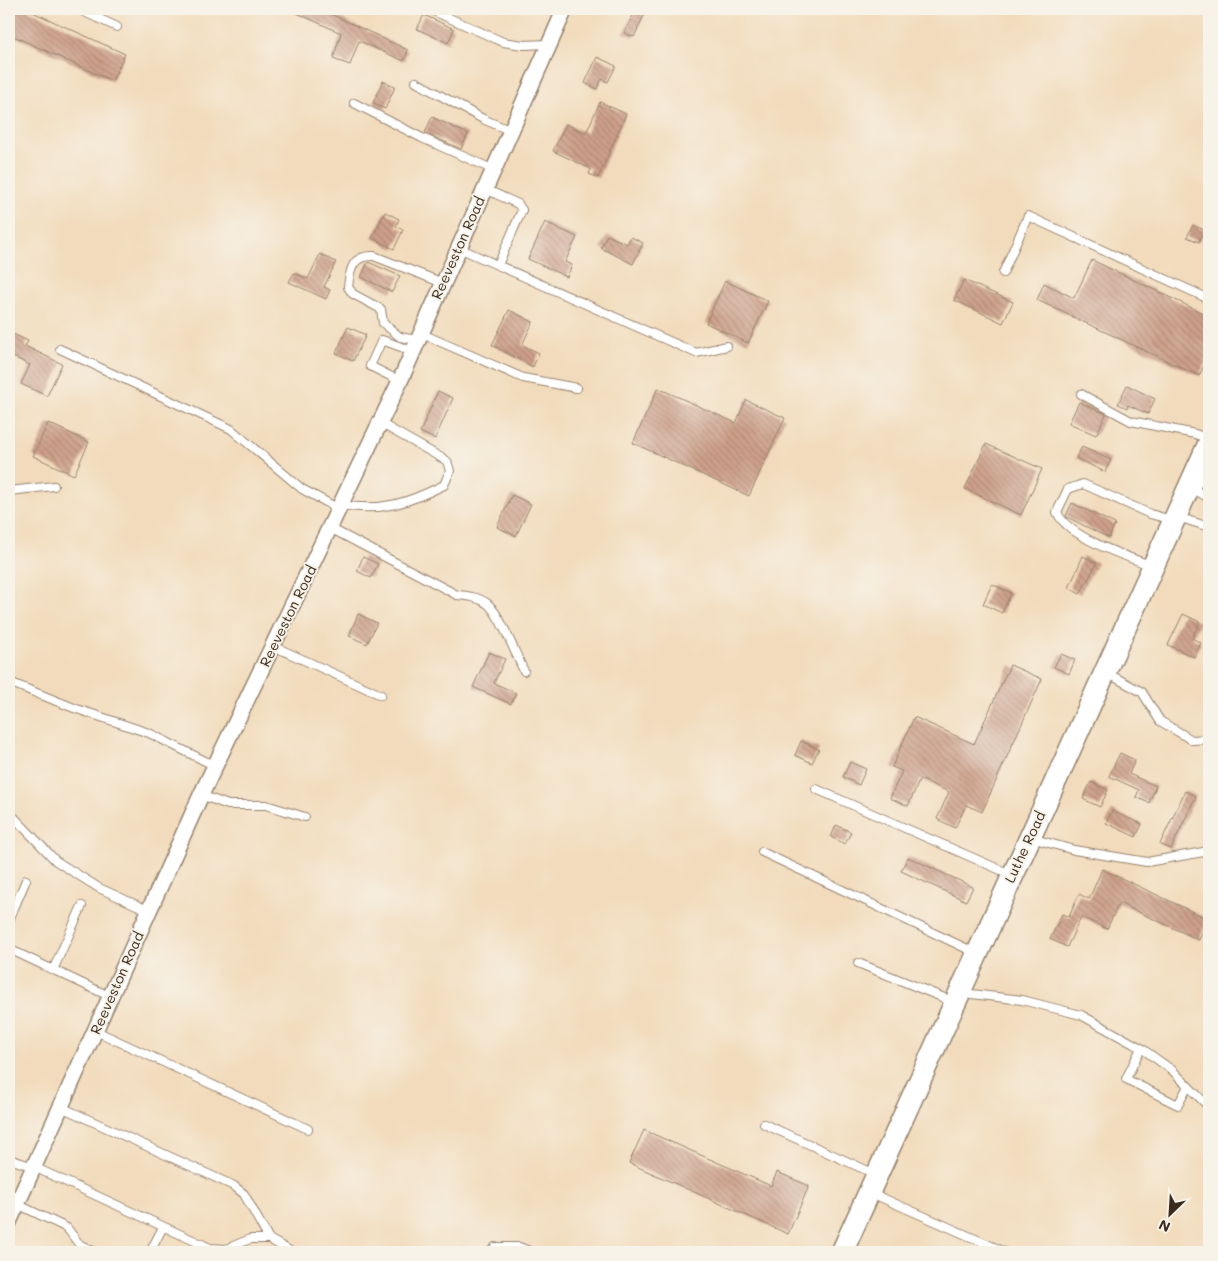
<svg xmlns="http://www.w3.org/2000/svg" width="1218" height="1261" viewBox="0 0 1218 1261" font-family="Mali,sans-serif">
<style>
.building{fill:url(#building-back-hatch)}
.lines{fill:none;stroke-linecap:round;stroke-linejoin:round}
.lane-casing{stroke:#96826d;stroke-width:10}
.street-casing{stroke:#96826d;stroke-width:18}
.secondary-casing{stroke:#96826d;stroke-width:24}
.lane{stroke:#fff;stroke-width:8}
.street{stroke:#fff;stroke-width:15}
.secondary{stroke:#fff;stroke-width:21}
.labels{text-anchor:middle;stroke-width:4;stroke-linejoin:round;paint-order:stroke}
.street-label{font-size:14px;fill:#3b2a1e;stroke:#f7f3e8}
</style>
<defs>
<pattern id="building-back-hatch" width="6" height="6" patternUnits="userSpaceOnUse" patternTransform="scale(1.25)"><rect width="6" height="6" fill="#cea08b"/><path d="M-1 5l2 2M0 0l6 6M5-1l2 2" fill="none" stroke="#a88371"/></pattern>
</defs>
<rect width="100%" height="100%" fill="#f7f3e8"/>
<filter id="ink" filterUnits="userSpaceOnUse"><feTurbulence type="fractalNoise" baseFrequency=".02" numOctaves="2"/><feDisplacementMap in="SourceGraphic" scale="10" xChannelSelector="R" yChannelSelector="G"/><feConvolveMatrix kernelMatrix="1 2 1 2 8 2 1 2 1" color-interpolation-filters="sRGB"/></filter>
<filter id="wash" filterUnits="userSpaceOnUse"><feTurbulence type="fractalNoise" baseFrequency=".0096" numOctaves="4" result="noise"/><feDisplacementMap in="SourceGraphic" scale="20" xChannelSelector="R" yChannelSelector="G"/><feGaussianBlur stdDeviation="1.12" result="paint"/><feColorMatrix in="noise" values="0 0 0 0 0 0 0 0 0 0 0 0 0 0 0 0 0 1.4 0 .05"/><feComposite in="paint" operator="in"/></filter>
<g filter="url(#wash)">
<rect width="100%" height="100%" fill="#f2dbbc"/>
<g id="blocks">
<g class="building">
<path d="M 9,9 L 26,9 L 125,54 L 112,81 L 9,34 Z"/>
<path d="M 288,9 L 320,9 L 408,50 L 404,61 L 359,41 L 350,65 L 333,59 L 341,33 Z"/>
<path d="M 636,9 L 647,9 L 634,37 L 624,33 Z"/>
<path d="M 424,15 L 454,29 L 448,43 L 417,29 Z"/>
<path d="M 597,57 L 616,66 L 608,82 L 602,79 L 597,89 L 585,83 Z"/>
<path d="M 383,81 L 395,87 L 385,109 L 373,103 Z"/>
<path d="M 600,102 L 626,114 L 598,178 L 589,174 L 591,169 L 553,151 L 566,124 L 586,133 Z"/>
<path d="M 432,117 L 468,134 L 461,149 L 425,133 Z"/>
<path d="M 385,212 L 399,219 L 396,226 L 403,230 L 394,249 L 372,238 Z"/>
<path d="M 545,222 L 577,237 L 565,262 L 572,265 L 567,277 L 528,259 Z"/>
<path d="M 1193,225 L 1204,230 L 1199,242 L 1187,237 Z"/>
<path d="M 607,235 L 627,244 L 631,237 L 643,243 L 633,264 L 601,248 Z"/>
<path d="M 320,254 L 336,262 L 324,287 L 330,290 L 326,299 L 289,282 L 294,273 L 308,279 Z"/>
<path d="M 1092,260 L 1209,316 L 1209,355 L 1199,376 L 1037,300 L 1044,283 L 1074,298 Z"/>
<path d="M 368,262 L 400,276 L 392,292 L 361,277 Z"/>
<path d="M 964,280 L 1013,302 L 1003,323 L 954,300 Z"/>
<path d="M 725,281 L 768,301 L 748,343 L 706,323 Z"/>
<path d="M 509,310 L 533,322 L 522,345 L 539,353 L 533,367 L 492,345 Z"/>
<path d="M 348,327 L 366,335 L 353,361 L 336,353 Z"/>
<path d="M 13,334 L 28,341 L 25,346 L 62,364 L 47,396 L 21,384 L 30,365 L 9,355 L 9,343 Z"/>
<path d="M 1127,385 L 1155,399 L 1148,414 L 1128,405 L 1127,408 L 1118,404 Z"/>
<path d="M 658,388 L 736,423 L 746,400 L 785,418 L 749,496 L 633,443 Z"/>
<path d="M 438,391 L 453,398 L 435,439 L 420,432 Z"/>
<path d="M 1079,402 L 1106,414 L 1096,435 L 1069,423 Z"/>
<path d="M 48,423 L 89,442 L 74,475 L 33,456 Z"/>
<path d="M 986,444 L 1042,469 L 1021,515 L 965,489 Z"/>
<path d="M 1082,447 L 1111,460 L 1105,472 L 1076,458 Z"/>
<path d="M 512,495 L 531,504 L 516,536 L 497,527 Z"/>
<path d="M 1072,503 L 1115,524 L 1109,538 L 1067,517 L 1066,516 Z"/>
<path d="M 1083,556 L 1097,563 L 1080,594 L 1069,588 Z"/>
<path d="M 363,557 L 378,564 L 371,578 L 357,571 Z"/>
<path d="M 992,584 L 1011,593 L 1002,613 L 983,604 Z"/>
<path d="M 358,614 L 377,623 L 367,644 L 349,636 Z"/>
<path d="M 1183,614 L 1200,622 L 1192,638 L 1201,643 L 1194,657 L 1168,645 Z"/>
<path d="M 489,652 L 505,659 L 494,683 L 516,693 L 511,704 L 473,687 Z"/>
<path d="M 1061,654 L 1075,660 L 1069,674 L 1054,667 Z"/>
<path d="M 1010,665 L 1042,679 L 982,812 L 966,805 L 955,828 L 937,819 L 949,792 L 920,779 L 908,806 L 890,798 L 902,771 L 892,767 L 914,717 L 974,744 Z"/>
<path d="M 801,741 L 819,749 L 812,763 L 795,755 Z"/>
<path d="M 1120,753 L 1135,760 L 1129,774 L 1156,786 L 1149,803 L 1136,797 L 1139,790 L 1109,776 Z"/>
<path d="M 850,762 L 866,769 L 859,785 L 843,777 Z"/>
<path d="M 1091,782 L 1108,790 L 1100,807 L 1083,799 Z"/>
<path d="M 1185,791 L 1196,796 L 1171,849 L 1160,844 Z"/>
<path d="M 1112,811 L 1142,824 L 1136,837 L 1106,823 Z"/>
<path d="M 836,825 L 851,832 L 845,844 L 831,837 Z"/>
<path d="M 908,857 L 973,887 L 966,901 L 901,871 Z"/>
<path d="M 1102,869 L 1208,919 L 1199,940 L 1119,903 L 1107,929 L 1081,917 L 1067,947 L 1050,939 L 1062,914 L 1069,917 L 1079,894 L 1089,899 Z"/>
<path d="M 644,1130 L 771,1186 L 777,1172 L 809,1186 L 788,1234 L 629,1163 Z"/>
</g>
</g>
</g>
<g filter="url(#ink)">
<use href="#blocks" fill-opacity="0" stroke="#96826d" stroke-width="1"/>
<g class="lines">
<g class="lane-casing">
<g id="lane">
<path d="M 78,9 L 117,27"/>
<path d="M 429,9 L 503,42 L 523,45 L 549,44"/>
<path d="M 416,82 L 483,119 L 511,131"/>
<path d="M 354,103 L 422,138 L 494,170"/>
<path d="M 485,189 L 518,204 L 522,210 L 498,265"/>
<path d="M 459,248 L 696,353 L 727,346"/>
<path d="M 1003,273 L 1028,216 L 1209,299"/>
<path d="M 420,333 L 523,378 L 577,388"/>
<path d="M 417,340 L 400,337 L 383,323 L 381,309 L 353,294 L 348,287 C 350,268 353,255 374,256 L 443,283"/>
<path d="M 60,349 L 231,429 L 302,489 L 339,509"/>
<path d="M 400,381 L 370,366 L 382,340 L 412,351"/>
<path d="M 1081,394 L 1131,421 L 1195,434 L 1209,439"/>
<path d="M 1191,488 L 1209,498"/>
<path d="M 9,491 L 54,486"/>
<path d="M 341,505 C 382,512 408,503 444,485 L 450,471 L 447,461 L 380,423"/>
<path d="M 1178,517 L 1209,527"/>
<path d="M 330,528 L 457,595 C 468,596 479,597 488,604 C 500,614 516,655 524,671"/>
<path d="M 1153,566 C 1127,557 1067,537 1057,512 L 1068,489 L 1083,484 L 1150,514 L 1172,520"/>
<path d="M 273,646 L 381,695"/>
<path d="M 1107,673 L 1142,692 L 1160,721 L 1192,740 L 1209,739"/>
<path d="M 9,682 L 74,708 L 149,733 L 215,766"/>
<path d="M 816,789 L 1012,875"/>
<path d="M 201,795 L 228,805 L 266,805 L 305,817"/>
<path d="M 9,812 L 56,861 L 99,888 L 150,911"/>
<path d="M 1031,838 L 1074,850 L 1147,862 L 1209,851"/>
<path d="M 762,852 L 976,953"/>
<path d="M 9,920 L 26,880"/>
<path d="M 9,949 L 111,997"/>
<path d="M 858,963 L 954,1002"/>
<path d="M 53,970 L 82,906"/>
<path d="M 963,993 L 1022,1000 L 1081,1015 L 1141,1048 L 1172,1070 L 1209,1107"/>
<path d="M 96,1031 L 308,1129"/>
<path d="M 1141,1048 L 1126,1079 L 1178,1105 L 1188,1086"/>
<path d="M 61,1107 L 234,1186 L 244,1194 L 269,1239"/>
<path d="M 764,1124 L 875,1174"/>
<path d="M 9,1159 L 34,1167 L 210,1248 L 226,1249 L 250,1239 L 269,1239 L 292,1252"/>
<path d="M 871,1193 L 1005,1252"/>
<path d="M 17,1204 L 67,1228 L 79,1244 L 95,1252"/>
<path d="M 150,1252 L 163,1227"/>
<path d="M 490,1252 L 495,1247 L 519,1247 L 532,1252"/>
</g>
</g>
<g class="street-casing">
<path id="street" d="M 9,1222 L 201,795 L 400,381 L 565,9"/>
</g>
<g class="secondary-casing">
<path id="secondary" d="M 842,1252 L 1209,443"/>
</g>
<use href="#lane" class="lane"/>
<use href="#street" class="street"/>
<use href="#secondary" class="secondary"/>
</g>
</g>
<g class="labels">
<g class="street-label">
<text transform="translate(458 248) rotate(-66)" y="5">Reeveston Road</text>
<text transform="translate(288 616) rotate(-64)" y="5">Reeveston Road</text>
<text transform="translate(1025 847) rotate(-65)" y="5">Luthe Road</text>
<text transform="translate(117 983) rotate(-66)" y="5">Reeveston Road</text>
</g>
</g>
<rect width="1218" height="1261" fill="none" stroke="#f7f3e8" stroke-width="30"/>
<g transform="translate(1170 1214) rotate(205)" stroke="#f7f3e8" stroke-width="4" paint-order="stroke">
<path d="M0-4L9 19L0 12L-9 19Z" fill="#3b2a1e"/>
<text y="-8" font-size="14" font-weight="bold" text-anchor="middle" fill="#3b2a1e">N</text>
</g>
</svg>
